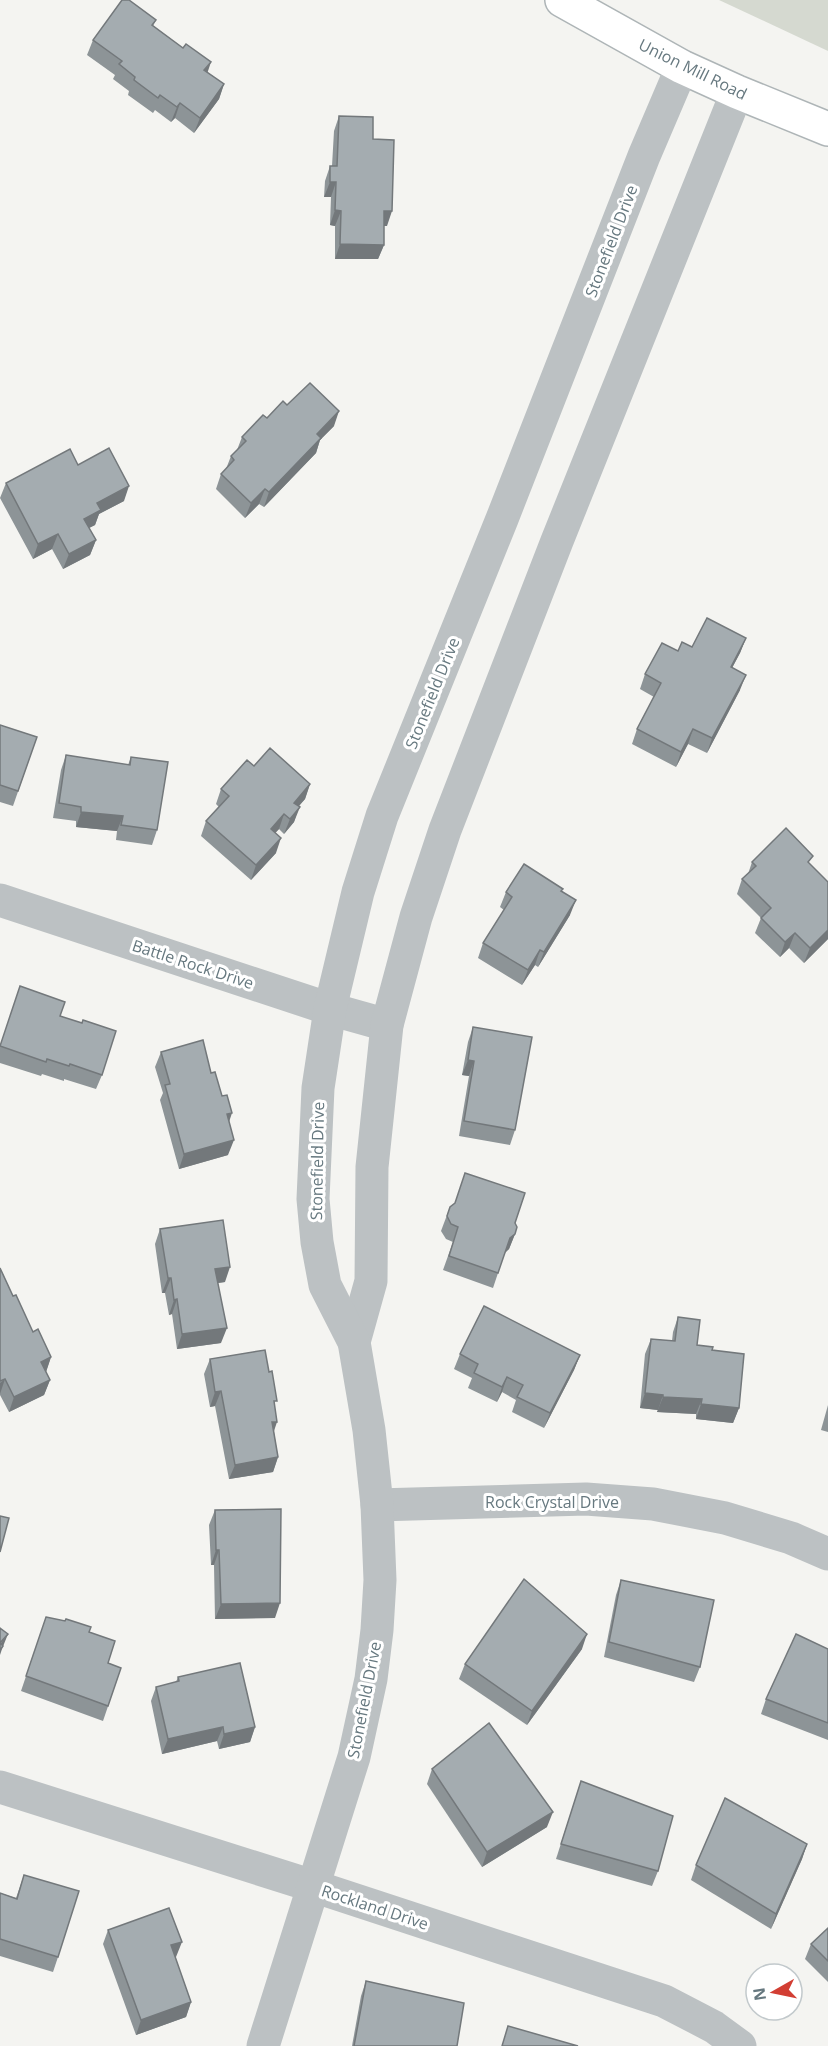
<svg xmlns="http://www.w3.org/2000/svg" width="828" height="2046" viewBox="0 0 828 2046" font-family="'Open Sans',sans-serif">
<style>
.green{fill:#d5d9d0}
.lines{fill:none;stroke-linecap:round;stroke-linejoin:round}
.secondary-casing{stroke:#aeb5b7;stroke-width:36}
.street{stroke:#bcc1c3;stroke-width:33}
.secondary{stroke:#fff;stroke-width:33}
.wall{fill:#8d9497}
.shaded-wall{fill:#73787b}
.building{fill:#a4acb0;stroke:#73787b;stroke-width:1.5}
.labels{text-anchor:middle;stroke-width:6;stroke-linejoin:round;paint-order:stroke}
.street-label{font-size:16px;fill:#66787f;stroke:#fff}
</style>
<rect width="100%" height="100%" fill="#f4f4f1"/>
<path class="green" d="M 719,0 L 828,0 L 828,51 Z"/>
<g class="lines">
<g class="secondary-casing">
<path id="secondary" d="M 562,0 L 682,67 L 737,92 L 828,129"/>
</g>
<g class="street">
<path d="M 0,900 L 330,1009 L 387,1025"/>
<path d="M 354,1342 L 371,1281 L 372,1167 L 387,1025 L 416,917 L 445,830 L 557,541 L 737,92"/>
<path d="M 377,1505 L 586,1499 L 653,1504 L 725,1518 L 791,1538 L 828,1554"/>
<path d="M 0,1787 L 313,1886 L 664,2001 L 714,2027 L 740,2046"/>
<path d="M 263,2046 L 354,1757 L 371,1679 L 377,1630 L 380,1580 L 377,1505 L 369,1430 L 354,1342 L 325,1285 L 317,1242 L 313,1199 L 318,1088 L 330,1009 L 358,892 L 382,816 L 502,519 L 644,156 L 682,67"/>
</g>
<use href="#secondary" class="secondary"/>
</g>
<g class="wall">
<path d="M 156,20 L 153,26 L 207,72 L 224,84 L 219,99 L 194,133 L 175,118 L 171,122 L 155,110 L 153,113 L 128,95 L 129,91 L 113,79 L 115,75 L 87,55 L 93,40 Z"/>
<path d="M 339,116 L 373,139 L 387,226 L 384,226 L 384,245 L 378,259 L 335,259 L 335,226 L 330,225 L 331,197 L 324,197 L 325,181 L 330,166 L 332,166 L 334,131 Z"/>
<path d="M 287,405 L 334,426 L 320,440 L 316,453 L 264,507 L 259,504 L 245,518 L 216,489 L 221,474 L 226,469 L 231,456 L 237,450 L 242,437 L 267,418 Z"/>
<path d="M 78,465 L 124,501 L 99,514 L 95,525 L 89,528 L 96,540 L 90,555 L 63,569 L 52,549 L 33,559 L 0,498 L 6,483 Z"/>
<path d="M 746,638 L 740,653 L 732,668 L 740,690 L 707,753 L 688,744 L 676,767 L 632,744 L 637,729 L 654,697 L 640,689 L 645,674 L 678,651 L 692,647 Z"/>
<path d="M 0,725 L 37,737 L 13,806 L 0,802 Z"/>
<path d="M 66,755 L 128,765 L 131,757 L 157,830 L 152,845 L 116,840 L 117,831 L 76,827 L 76,821 L 53,818 L 61,770 Z"/>
<path d="M 254,766 L 310,784 L 305,799 L 299,806 L 294,822 L 284,834 L 279,829 L 275,833 L 276,853 L 251,880 L 201,836 L 206,821 L 219,807 L 216,804 L 221,789 Z"/>
<path d="M 752,862 L 810,864 L 828,939 L 804,963 L 789,948 L 780,957 L 755,933 L 761,918 L 737,894 L 742,879 L 748,874 Z"/>
<path d="M 562,891 L 570,915 L 538,967 L 535,965 L 522,985 L 478,958 L 483,943 L 504,910 L 500,907 L 506,892 Z"/>
<path d="M 60,1016 L 102,1075 L 96,1089 L 64,1079 L 64,1081 L 42,1074 L 41,1076 L 0,1063 L 0,1045 Z"/>
<path d="M 473,1027 L 515,1130 L 510,1145 L 459,1136 L 469,1076 L 462,1075 L 468,1042 Z"/>
<path d="M 161,1052 L 211,1073 L 229,1122 L 228,1155 L 179,1169 L 160,1100 L 163,1093 L 155,1067 Z"/>
<path d="M 450,1207 L 515,1223 L 515,1234 L 509,1249 L 505,1252 L 493,1288 L 443,1270 L 453,1242 L 446,1239 L 441,1231 Z"/>
<path d="M 160,1229 L 225,1282 L 218,1283 L 221,1343 L 177,1349 L 172,1314 L 169,1315 L 165,1293 L 162,1293 L 155,1244 Z"/>
<path d="M 0,1268 L 13,1296 L 33,1332 L 51,1357 L 46,1372 L 50,1380 L 44,1395 L 9,1412 L 0,1395 Z"/>
<path d="M 678,1317 L 697,1345 L 712,1350 L 739,1408 L 733,1423 L 696,1419 L 696,1414 L 657,1412 L 658,1410 L 640,1408 L 645,1354 L 651,1339 L 672,1341 L 673,1332 Z"/>
<path d="M 460,1354 L 580,1355 L 574,1370 L 544,1428 L 512,1412 L 516,1400 L 502,1392 L 497,1402 L 468,1388 L 472,1378 L 454,1369 Z"/>
<path d="M 210,1359 L 275,1406 L 274,1432 L 278,1457 L 273,1472 L 229,1479 L 215,1406 L 210,1407 L 204,1374 Z"/>
<path d="M 828,1405 L 828,1432 L 821,1430 Z"/>
<path d="M 215,1510 L 275,1618 L 215,1619 L 214,1565 L 211,1565 L 209,1525 Z"/>
<path d="M 621,1580 L 700,1667 L 694,1682 L 604,1657 L 616,1595 Z"/>
<path d="M 46,1617 L 89,1632 L 108,1663 L 121,1668 L 103,1721 L 21,1691 Z"/>
<path d="M 582,1649 L 527,1725 L 459,1679 L 465,1664 Z"/>
<path d="M 828,1649 L 828,1740 L 761,1714 L 766,1699 Z"/>
<path d="M 178,1677 L 255,1727 L 250,1742 L 219,1749 L 217,1741 L 162,1754 L 151,1701 L 156,1687 L 176,1682 Z"/>
<path d="M 432,1769 L 547,1827 L 482,1867 L 427,1784 Z"/>
<path d="M 581,1781 L 658,1871 L 652,1886 L 556,1859 Z"/>
<path d="M 807,1844 L 802,1859 L 771,1929 L 691,1880 L 696,1865 Z"/>
<path d="M 24,1875 L 58,1957 L 53,1972 L 0,1956 L 0,1893 L 16,1898 Z"/>
<path d="M 828,1928 L 828,1982 L 805,1959 L 811,1944 Z"/>
<path d="M 108,1930 L 176,1957 L 175,1957 L 191,2002 L 186,2017 L 136,2035 L 103,1944 Z"/>
<path d="M 366,1981 L 457,2046 L 352,2046 L 361,1996 Z"/>
</g>
<g class="shaded-wall">
<path d="M 211,62 L 206,77 L 204,70 Z"/>
<path d="M 224,84 L 219,99 L 194,133 L 200,118 Z"/>
<path d="M 180,103 L 175,118 L 171,122 L 177,107 Z"/>
<path d="M 330,182 L 336,182 L 331,197 L 324,197 Z"/>
<path d="M 335,210 L 341,211 L 335,226 L 330,225 Z"/>
<path d="M 384,211 L 392,211 L 387,226 L 379,226 Z"/>
<path d="M 340,244 L 384,245 L 378,259 L 335,259 Z"/>
<path d="M 339,411 L 334,426 L 320,440 L 316,453 L 264,507 L 269,492 L 317,434 Z"/>
<path d="M 129,486 L 124,501 L 99,514 L 95,525 L 79,533 L 84,519 L 97,503 Z"/>
<path d="M 265,489 L 259,504 L 245,518 L 251,503 Z"/>
<path d="M 58,534 L 52,549 L 33,559 L 38,544 Z"/>
<path d="M 96,540 L 90,555 L 63,569 L 69,554 Z"/>
<path d="M 746,638 L 740,653 L 725,681 L 731,667 Z"/>
<path d="M 746,675 L 740,690 L 707,753 L 712,738 Z"/>
<path d="M 693,729 L 688,744 L 676,767 L 681,752 Z"/>
<path d="M 310,784 L 305,799 L 289,817 L 294,803 Z"/>
<path d="M 300,807 L 294,822 L 284,834 L 290,819 Z"/>
<path d="M 81,812 L 123,816 L 117,831 L 76,827 Z"/>
<path d="M 284,814 L 279,829 L 265,844 L 271,829 Z"/>
<path d="M 281,838 L 276,853 L 251,880 L 256,865 Z"/>
<path d="M 576,900 L 570,915 L 538,967 L 544,952 Z"/>
<path d="M 828,930 L 828,939 L 804,963 L 810,948 Z"/>
<path d="M 795,933 L 789,948 L 780,957 L 785,942 Z"/>
<path d="M 540,950 L 535,965 L 522,985 L 528,970 Z"/>
<path d="M 468,1060 L 474,1061 L 469,1076 L 462,1075 Z"/>
<path d="M 232,1113 L 227,1128 L 227,1114 Z"/>
<path d="M 234,1140 L 228,1155 L 179,1169 L 184,1154 Z"/>
<path d="M 515,1234 L 509,1249 L 505,1253 L 510,1238 Z"/>
<path d="M 230,1267 L 225,1282 L 210,1284 L 215,1269 Z"/>
<path d="M 168,1278 L 171,1278 L 165,1293 L 162,1293 Z"/>
<path d="M 177,1299 L 172,1314 L 169,1315 L 174,1300 Z"/>
<path d="M 227,1328 L 221,1343 L 177,1349 L 182,1334 Z"/>
<path d="M 580,1355 L 574,1370 L 544,1428 L 550,1413 Z"/>
<path d="M 51,1357 L 46,1372 L 41,1362 Z"/>
<path d="M 507,1377 L 502,1392 L 497,1402 L 502,1387 Z"/>
<path d="M 5,1379 L 0,1394 L 0,1383 Z"/>
<path d="M 50,1380 L 44,1395 L 9,1412 L 14,1397 Z"/>
<path d="M 221,1391 L 215,1406 L 210,1407 L 215,1392 Z"/>
<path d="M 645,1393 L 663,1395 L 658,1410 L 640,1408 Z"/>
<path d="M 663,1397 L 702,1399 L 696,1414 L 657,1412 Z"/>
<path d="M 701,1404 L 739,1408 L 733,1423 L 696,1419 Z"/>
<path d="M 272,1422 L 277,1422 L 272,1437 Z"/>
<path d="M 278,1457 L 273,1472 L 229,1479 L 235,1465 Z"/>
<path d="M 216,1550 L 219,1550 L 214,1565 L 211,1565 Z"/>
<path d="M 280,1603 L 275,1618 L 215,1619 L 221,1604 Z"/>
<path d="M 8,1634 L 2,1649 L 0,1655 L 0,1644 Z"/>
<path d="M 587,1634 L 582,1649 L 527,1725 L 532,1711 Z"/>
<path d="M 223,1727 L 217,1741 L 162,1754 L 168,1739 Z"/>
<path d="M 255,1727 L 250,1742 L 219,1749 L 224,1734 Z"/>
<path d="M 553,1812 L 547,1827 L 482,1867 L 487,1852 Z"/>
<path d="M 807,1844 L 802,1859 L 771,1929 L 776,1914 Z"/>
<path d="M 182,1942 L 176,1957 L 165,1960 L 171,1945 Z"/>
<path d="M 191,2002 L 186,2017 L 136,2035 L 141,2020 Z"/>
</g>
<g class="building">
<path d="M 122,0 L 129,0 L 156,20 L 152,25 L 183,48 L 186,44 L 211,62 L 204,70 L 224,84 L 200,118 L 180,103 L 177,107 L 160,95 L 158,98 L 134,80 L 135,77 L 119,64 L 122,61 L 93,40 Z"/>
<path d="M 339,116 L 373,117 L 373,139 L 394,140 L 392,211 L 384,211 L 384,245 L 340,244 L 341,211 L 335,210 L 336,182 L 330,182 L 330,166 L 337,166 Z"/>
<path d="M 310,383 L 339,411 L 317,434 L 321,438 L 269,492 L 265,489 L 251,503 L 221,474 L 234,460 L 231,456 L 246,441 L 242,437 L 263,415 L 267,418 L 283,401 L 287,405 Z"/>
<path d="M 109,448 L 129,486 L 97,503 L 101,510 L 84,519 L 96,540 L 69,554 L 58,534 L 38,544 L 6,483 L 70,449 L 78,465 Z"/>
<path d="M 707,618 L 746,638 L 731,667 L 746,675 L 712,738 L 693,729 L 681,752 L 637,729 L 661,683 L 645,674 L 662,643 L 678,651 L 682,642 L 692,647 Z"/>
<path d="M 0,725 L 37,737 L 18,791 L 0,785 Z"/>
<path d="M 270,748 L 310,784 L 294,803 L 300,807 L 290,819 L 284,814 L 271,829 L 281,838 L 256,865 L 206,821 L 229,796 L 221,789 L 247,760 L 254,766 Z"/>
<path d="M 66,755 L 130,765 L 131,757 L 168,762 L 157,830 L 121,825 L 123,816 L 81,812 L 81,807 L 59,803 Z"/>
<path d="M 786,828 L 813,856 L 808,862 L 828,882 L 828,930 L 810,948 L 795,933 L 785,942 L 761,918 L 771,908 L 742,879 L 756,866 L 752,862 Z"/>
<path d="M 524,864 L 563,889 L 561,891 L 576,900 L 544,952 L 540,950 L 528,970 L 483,943 L 512,897 L 506,892 Z"/>
<path d="M 20,986 L 65,1002 L 60,1016 L 82,1023 L 83,1020 L 116,1031 L 102,1075 L 70,1064 L 69,1066 L 47,1059 L 46,1062 L 0,1046 Z"/>
<path d="M 473,1027 L 532,1037 L 515,1130 L 464,1121 L 474,1061 L 468,1060 Z"/>
<path d="M 203,1040 L 211,1073 L 215,1072 L 222,1096 L 227,1095 L 232,1113 L 227,1114 L 234,1140 L 184,1154 L 165,1085 L 170,1084 L 161,1052 Z"/>
<path d="M 465,1173 L 525,1193 L 515,1223 L 517,1227 L 515,1234 L 510,1238 L 498,1273 L 449,1256 L 458,1227 L 451,1224 L 447,1216 L 450,1207 L 455,1203 Z"/>
<path d="M 223,1220 L 230,1267 L 215,1269 L 227,1328 L 182,1334 L 177,1299 L 174,1300 L 171,1278 L 168,1278 L 160,1229 Z"/>
<path d="M 0,1268 L 13,1296 L 16,1295 L 33,1332 L 38,1329 L 51,1357 L 41,1362 L 50,1380 L 14,1397 L 5,1379 L 0,1381 Z"/>
<path d="M 484,1306 L 580,1355 L 550,1413 L 517,1397 L 523,1385 L 507,1377 L 502,1387 L 474,1373 L 478,1364 L 460,1354 Z"/>
<path d="M 678,1317 L 700,1320 L 697,1345 L 713,1347 L 712,1350 L 744,1354 L 739,1408 L 701,1404 L 702,1399 L 663,1397 L 663,1395 L 645,1393 L 651,1339 L 675,1341 Z"/>
<path d="M 265,1350 L 269,1372 L 272,1371 L 277,1401 L 274,1401 L 277,1422 L 272,1422 L 278,1457 L 235,1465 L 221,1391 L 215,1392 L 210,1359 Z"/>
<path d="M 281,1509 L 280,1603 L 221,1604 L 219,1550 L 216,1550 L 215,1510 Z"/>
<path d="M 0,1516 L 9,1518 L 0,1552 Z"/>
<path d="M 524,1579 L 587,1634 L 532,1711 L 465,1664 Z"/>
<path d="M 621,1580 L 714,1600 L 700,1667 L 609,1642 Z"/>
<path d="M 46,1617 L 65,1621 L 66,1619 L 91,1627 L 89,1632 L 115,1641 L 108,1663 L 121,1668 L 108,1706 L 26,1676 Z"/>
<path d="M 0,1628 L 8,1634 L 0,1643 L 3,1646 L 0,1650 Z"/>
<path d="M 796,1634 L 828,1649 L 828,1723 L 766,1699 Z"/>
<path d="M 240,1663 L 255,1727 L 224,1734 L 223,1727 L 168,1739 L 156,1687 L 179,1681 L 178,1677 Z"/>
<path d="M 489,1723 L 553,1812 L 487,1852 L 432,1769 Z"/>
<path d="M 581,1781 L 673,1816 L 658,1871 L 561,1844 Z"/>
<path d="M 725,1798 L 807,1844 L 776,1914 L 696,1865 Z"/>
<path d="M 24,1875 L 79,1891 L 58,1957 L 0,1939 L 0,1893 L 17,1899 Z"/>
<path d="M 169,1908 L 182,1942 L 171,1945 L 191,2002 L 141,2020 L 108,1930 Z"/>
<path d="M 828,1928 L 828,1961 L 811,1944 Z"/>
<path d="M 366,1981 L 464,2003 L 457,2046 L 354,2046 Z"/>
<path d="M 508,2026 L 578,2046 L 502,2046 Z"/>
</g>
<g class="labels">
<g class="street-label">
<text transform="translate(693 69) rotate(26)" y="6">Union Mill Road</text>
<text transform="translate(611 241) rotate(-69)" y="6">Stonefield Drive</text>
<text transform="translate(432 693) rotate(-68)" y="6">Stonefield Drive</text>
<text transform="translate(193 964) rotate(18)" y="6">Battle Rock Drive</text>
<text transform="translate(317 1161) rotate(-89)" y="6">Stonefield Drive</text>
<text x="552" y="1508">Rock Crystal Drive</text>
<text transform="translate(364 1700) rotate(-79)" y="6">Stonefield Drive</text>
<text transform="translate(375 1907) rotate(18)" y="6">Rockland Drive</text>
</g>
</g>
<g transform="translate(774 1992) rotate(261)"><circle r="28" fill="#ffffff" stroke="#c2c9cc" stroke-width="1.5"/>
<path d="M0-4.5L10 22L0 15L-10 22Z" fill="#d23e33"/>
<text y="-9" font-size="16" font-weight="bold" text-anchor="middle" fill="#66787f">N</text>
</g>
</svg>
